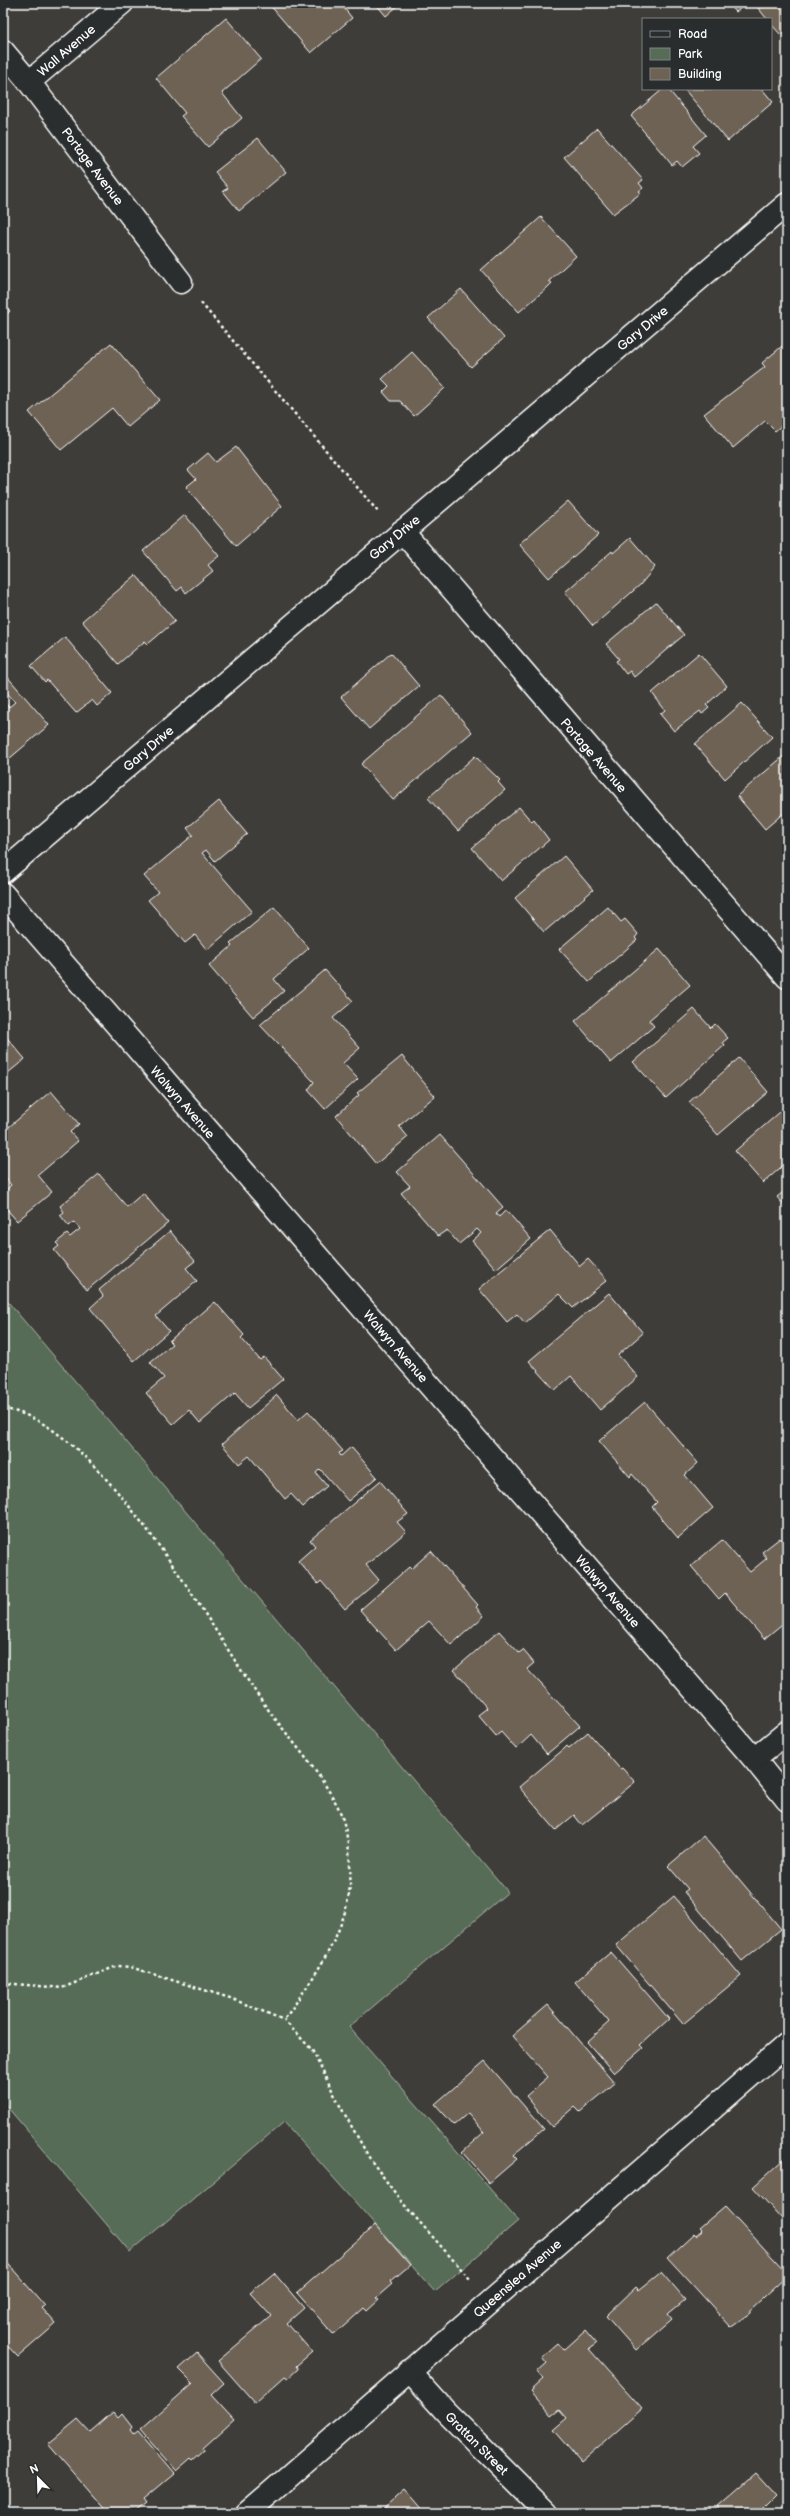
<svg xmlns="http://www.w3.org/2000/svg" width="790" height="2516" viewBox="0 0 790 2516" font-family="'Balsamiq Sans',sans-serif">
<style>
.green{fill:#576c57;stroke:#abb6ab}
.building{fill:#6e6254;stroke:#fff}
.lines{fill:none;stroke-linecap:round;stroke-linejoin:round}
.minor-casing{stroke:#fff;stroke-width:25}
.path{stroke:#fff;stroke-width:2.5;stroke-dasharray:3 3;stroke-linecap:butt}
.minor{stroke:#2a2d2e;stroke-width:22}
.labels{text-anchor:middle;stroke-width:3.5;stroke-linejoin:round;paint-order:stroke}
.street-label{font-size:13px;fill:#fff;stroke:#2a2d2e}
</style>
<rect width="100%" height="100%" fill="#3e3d39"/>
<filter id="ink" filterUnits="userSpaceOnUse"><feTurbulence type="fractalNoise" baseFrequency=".025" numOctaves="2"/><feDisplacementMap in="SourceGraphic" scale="8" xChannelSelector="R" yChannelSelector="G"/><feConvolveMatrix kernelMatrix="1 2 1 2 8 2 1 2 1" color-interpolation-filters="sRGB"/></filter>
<g filter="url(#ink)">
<path class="green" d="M 3,1296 L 508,1892 L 349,2027 L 518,2221 L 435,2292 L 284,2122 L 130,2252 L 3,2102 Z"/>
<g class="building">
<path d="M 271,3 L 340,3 L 352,18 L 311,53 L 269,4 Z"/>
<path d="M 371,3 L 401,3 L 386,16 L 376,4 L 374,6 Z"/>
<path d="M 728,3 L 747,3 L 736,12 Z"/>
<path d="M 754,3 L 787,3 L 787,30 L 781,35 L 771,24 L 771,19 L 767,19 Z"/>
<path d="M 226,18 L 261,59 L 222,93 L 242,118 L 208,147 L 181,116 L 185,113 L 156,78 Z"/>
<path d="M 663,89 L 668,89 L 706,135 L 693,146 L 699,153 L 682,167 L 677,161 L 672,165 L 631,116 Z"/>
<path d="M 684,89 L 762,89 L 773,102 L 728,141 Z"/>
<path d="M 597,128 L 643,180 L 639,183 L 643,188 L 639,191 L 641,193 L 613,214 L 564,157 Z"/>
<path d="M 258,138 L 286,172 L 239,211 L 223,191 L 228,188 L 215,172 Z"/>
<path d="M 541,217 L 576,256 L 549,281 L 552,283 L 547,288 L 519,312 L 481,270 Z"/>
<path d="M 461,289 L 504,338 L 471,367 L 428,318 Z"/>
<path d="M 3,303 L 10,311 L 3,318 Z"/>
<path d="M 787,342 L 787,421 L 775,431 L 765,421 L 733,448 L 704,414 L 765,367 L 762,363 Z"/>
<path d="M 111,343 L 160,400 L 128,427 L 112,408 L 61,450 L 29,412 Z"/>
<path d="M 412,352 L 445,388 L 414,416 L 400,401 L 391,401 L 383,392 L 389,386 L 382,379 Z"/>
<path d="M 236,447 L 282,506 L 236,546 L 186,487 L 196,479 L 188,470 L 208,453 L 216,462 Z"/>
<path d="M 568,501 L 598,535 L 549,578 L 519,544 Z"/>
<path d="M 185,515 L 219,556 L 208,565 L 213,571 L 186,593 L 182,587 L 177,591 L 143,551 Z"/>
<path d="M 630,538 L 655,567 L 640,585 L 593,626 L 565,592 L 612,551 L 613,553 Z"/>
<path d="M 136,575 L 175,621 L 148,644 L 145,641 L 118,664 L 82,621 Z"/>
<path d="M 656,602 L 684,635 L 634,677 L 630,671 L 626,674 L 616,661 L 619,659 L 606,644 Z"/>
<path d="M 65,637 L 112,693 L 97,706 L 92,700 L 76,713 L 47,680 L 45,682 L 31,666 Z"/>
<path d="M 391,653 L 419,686 L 369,729 L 341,697 Z"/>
<path d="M 699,653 L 727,686 L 706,705 L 709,708 L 702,714 L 700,711 L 674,731 L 660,714 L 665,710 L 652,693 Z"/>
<path d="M 5,674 L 49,725 L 3,764 L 3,701 L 9,707 L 15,702 L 3,688 L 3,676 Z"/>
<path d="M 441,695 L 472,732 L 393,800 L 361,764 Z"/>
<path d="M 742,703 L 772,737 L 725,779 L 695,744 Z"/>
<path d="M 786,754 L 787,810 L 765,829 L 737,796 Z"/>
<path d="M 475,756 L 500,780 L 498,782 L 505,790 L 458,831 L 428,798 Z"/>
<path d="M 219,801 L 247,834 L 215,861 L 206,850 L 202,853 L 252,911 L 207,950 L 195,935 L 185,943 L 148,900 L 158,892 L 144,876 L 193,835 L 187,828 Z"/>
<path d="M 519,807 L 532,822 L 534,820 L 549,840 L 501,881 L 472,848 Z"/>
<path d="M 787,840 L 787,854 L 781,846 Z"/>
<path d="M 564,856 L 593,890 L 544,932 L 515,898 Z"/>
<path d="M 274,907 L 309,948 L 274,979 L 284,991 L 253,1017 L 209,966 L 232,946 L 230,944 Z"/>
<path d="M 608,907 L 621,922 L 625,919 L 638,934 L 635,938 L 637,940 L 589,982 L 559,949 Z"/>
<path d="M 659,949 L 690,985 L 649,1020 L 654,1026 L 611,1063 L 575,1021 Z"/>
<path d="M 325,970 L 353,1001 L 333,1018 L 360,1048 L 343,1063 L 358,1079 L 325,1109 L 308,1090 L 314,1082 L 260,1025 Z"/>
<path d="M 694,1009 L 711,1028 L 715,1024 L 728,1038 L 723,1042 L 725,1045 L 666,1098 L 633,1062 Z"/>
<path d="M 3,1033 L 25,1059 L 3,1077 Z"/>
<path d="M 402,1056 L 435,1096 L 399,1126 L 408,1137 L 376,1164 L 336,1116 L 359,1095 L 357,1093 Z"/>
<path d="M 739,1058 L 768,1092 L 718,1135 L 689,1102 Z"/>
<path d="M 51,1091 L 79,1124 L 70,1132 L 78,1141 L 38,1175 L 52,1192 L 17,1221 L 3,1205 L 3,1193 L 11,1185 L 3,1175 L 3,1132 Z"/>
<path d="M 787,1106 L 787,1162 L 763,1183 L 735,1151 Z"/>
<path d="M 440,1135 L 503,1207 L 496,1213 L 499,1217 L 506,1210 L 531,1239 L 496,1269 L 472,1241 L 481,1233 L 477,1229 L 459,1244 L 447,1230 L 438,1236 L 401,1193 L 410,1186 L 397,1172 Z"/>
<path d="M 99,1174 L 127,1207 L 143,1193 L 168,1223 L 87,1290 L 54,1250 L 59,1246 L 56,1243 L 67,1234 L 70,1237 L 80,1229 L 74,1222 L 69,1226 L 60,1215 L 64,1212 L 60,1206 Z"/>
<path d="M 787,1189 L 787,1209 L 777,1197 Z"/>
<path d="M 550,1230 L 580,1266 L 588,1259 L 607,1280 L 573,1308 L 559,1294 L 525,1323 L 517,1314 L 507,1322 L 479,1289 Z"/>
<path d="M 170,1231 L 195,1261 L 186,1268 L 197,1281 L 156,1316 L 169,1331 L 134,1361 L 90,1308 L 103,1296 L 99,1290 Z"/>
<path d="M 609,1293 L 643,1333 L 618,1355 L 638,1377 L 600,1410 L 571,1376 L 555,1390 L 529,1361 Z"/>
<path d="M 215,1302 L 244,1335 L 241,1338 L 260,1360 L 264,1357 L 283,1379 L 248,1408 L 235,1393 L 200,1423 L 189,1410 L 173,1424 L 146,1393 L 164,1378 L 150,1362 L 172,1344 L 169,1341 Z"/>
<path d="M 277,1395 L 298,1420 L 308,1411 L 343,1451 L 339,1453 L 341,1456 L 351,1447 L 377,1477 L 348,1501 L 320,1469 L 316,1473 L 327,1486 L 303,1507 L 291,1494 L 285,1499 L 249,1456 L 239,1464 L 222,1444 Z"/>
<path d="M 645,1402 L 698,1463 L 685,1475 L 713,1508 L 678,1538 L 652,1507 L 657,1502 L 632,1474 L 630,1477 L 599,1441 Z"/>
<path d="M 380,1481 L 408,1514 L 397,1522 L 406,1532 L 366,1565 L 379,1580 L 345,1609 L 321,1581 L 318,1584 L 298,1561 L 315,1546 L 310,1540 Z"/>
<path d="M 780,1538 L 785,1543 L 787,1542 L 787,1620 L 764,1639 L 725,1593 L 719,1599 L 691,1566 L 722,1540 L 750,1572 L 767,1558 L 762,1552 Z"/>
<path d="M 431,1551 L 478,1605 L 476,1607 L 484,1616 L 451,1645 L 429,1621 L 396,1650 L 360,1610 L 409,1567 L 411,1569 Z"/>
<path d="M 499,1631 L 519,1653 L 523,1650 L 534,1663 L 527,1669 L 580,1726 L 547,1754 L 531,1735 L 516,1749 L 501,1732 L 496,1736 L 478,1715 L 487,1708 L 454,1670 Z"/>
<path d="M 588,1732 L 620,1769 L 622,1768 L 635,1782 L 582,1825 L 574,1815 L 556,1830 L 519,1787 L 564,1749 L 567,1746 L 569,1748 Z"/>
<path d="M 703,1836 L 781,1929 L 742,1961 L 684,1892 L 688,1889 L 668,1866 Z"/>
<path d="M 674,1896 L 741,1976 L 683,2024 L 616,1945 Z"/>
<path d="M 611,1952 L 669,2019 L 640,2045 L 643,2048 L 614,2073 L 587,2042 L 609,2022 L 575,1982 Z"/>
<path d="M 548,2005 L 615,2083 L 580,2112 L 575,2107 L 552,2127 L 526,2096 L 548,2077 L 512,2036 Z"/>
<path d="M 485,2061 L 544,2129 L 513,2155 L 517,2159 L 489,2183 L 462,2152 L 484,2132 L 468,2113 L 454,2125 L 435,2104 Z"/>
<path d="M 787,2156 L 787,2215 L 782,2219 L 753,2187 Z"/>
<path d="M 725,2206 L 787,2273 L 787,2276 L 751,2309 L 751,2313 L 731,2327 L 668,2258 L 694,2234 L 696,2236 L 702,2231 L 699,2228 Z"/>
<path d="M 375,2225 L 410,2265 L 390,2282 L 392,2284 L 376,2298 L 379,2300 L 367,2311 L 364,2308 L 334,2335 L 297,2293 Z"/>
<path d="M 3,2258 L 45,2306 L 42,2308 L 56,2324 L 18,2357 L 3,2341 Z"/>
<path d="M 661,2272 L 685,2300 L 668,2314 L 672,2319 L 636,2350 L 606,2316 L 636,2287 L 639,2290 Z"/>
<path d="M 274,2273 L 304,2308 L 287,2323 L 312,2352 L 296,2366 L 298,2369 L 288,2378 L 285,2376 L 255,2403 L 218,2361 L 271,2316 L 250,2293 Z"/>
<path d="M 585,2331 L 596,2344 L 589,2349 L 642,2408 L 581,2462 L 553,2430 L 567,2418 L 560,2410 L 552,2416 L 530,2391 L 543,2379 L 537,2372 L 547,2363 L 542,2357 L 558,2343 L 564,2350 Z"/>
<path d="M 197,2353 L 224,2383 L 211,2395 L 234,2420 L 203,2448 L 204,2450 L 193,2460 L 191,2458 L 176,2471 L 140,2430 L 193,2383 L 179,2369 Z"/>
<path d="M 113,2412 L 118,2418 L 122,2414 L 132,2427 L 130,2430 L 134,2435 L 138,2432 L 174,2474 L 144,2499 L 147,2503 L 135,2512 L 132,2510 L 128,2513 L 108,2513 L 48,2444 L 78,2419 L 90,2432 Z"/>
<path d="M 756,2474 L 775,2495 L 763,2507 L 768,2513 L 721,2513 L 717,2508 Z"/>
<path d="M 405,2490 L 425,2513 L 379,2513 Z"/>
</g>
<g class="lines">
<g class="minor-casing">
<g id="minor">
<path d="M 3,51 L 29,82 L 181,282"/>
<path d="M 29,82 L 122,3"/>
<path d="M 402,531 L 787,977"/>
<path d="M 3,872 L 787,204"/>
<path d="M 3,894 L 754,1759 L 787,1800"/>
<path d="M 754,1759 L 787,1732"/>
<path d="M 409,2371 L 446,2412 L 547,2513"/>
<path d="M 247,2513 L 787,2044"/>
</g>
</g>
<g class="path">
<path d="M 201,303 L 379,513"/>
<path d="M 3,1409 C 95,1419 205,1618 255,1691 C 281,1730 315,1764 337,1805 C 346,1823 349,1846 350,1865 C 355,1923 315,1975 284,2020"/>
<path d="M 3,1983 L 62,1988 L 117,1966 L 130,1967 L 230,1998 L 284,2020 L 312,2050 L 339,2104 L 370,2159 L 401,2201 L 470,2279"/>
</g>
<use href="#minor" class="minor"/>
</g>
</g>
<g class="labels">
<g class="street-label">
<text transform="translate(66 50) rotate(-41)" y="5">Wall Avenue</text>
<text transform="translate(93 166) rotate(53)" y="5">Portage Avenue</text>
<text transform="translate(642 328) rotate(-40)" y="5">Gary Drive</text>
<text transform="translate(394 537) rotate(-40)" y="5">Gary Drive</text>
<text transform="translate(148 748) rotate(-41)" y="5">Gary Drive</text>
<text transform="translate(594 755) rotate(49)" y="5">Portage Avenue</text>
<text transform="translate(183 1102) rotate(49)" y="5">Walwyn Avenue</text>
<text transform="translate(396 1346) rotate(49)" y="5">Walwyn Avenue</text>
<text transform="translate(608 1591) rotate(49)" y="5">Walwyn Avenue</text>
<text transform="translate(517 2278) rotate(-41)" y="5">Queenslea Avenue</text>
<text transform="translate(477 2443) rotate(45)" y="5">Grattan Street</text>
</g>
</g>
<rect width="790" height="2516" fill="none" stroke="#2a2d2e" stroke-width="16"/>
<rect x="8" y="8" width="774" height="2500" fill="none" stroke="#fff" stroke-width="1.5" filter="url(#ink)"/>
<rect x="642" y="18" width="130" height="72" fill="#2a2d2e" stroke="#7f8182"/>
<rect x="650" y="31" width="20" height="6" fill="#2a2d2e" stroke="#7f8182"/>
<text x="678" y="38" font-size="12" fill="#ffffff">Road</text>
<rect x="650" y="48" width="20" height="12" fill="#576c57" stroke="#7f8182"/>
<text x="678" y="58" font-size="12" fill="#ffffff">Park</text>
<rect x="650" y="68" width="20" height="12" fill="#6e6254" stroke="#7f8182"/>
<text x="678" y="78" font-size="12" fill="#ffffff">Building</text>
<g transform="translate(38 2478) rotate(337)" stroke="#2a2d2e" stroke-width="3" paint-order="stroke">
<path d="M0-3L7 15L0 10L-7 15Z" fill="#ffffff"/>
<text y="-6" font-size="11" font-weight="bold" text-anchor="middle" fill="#ffffff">N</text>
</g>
</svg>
